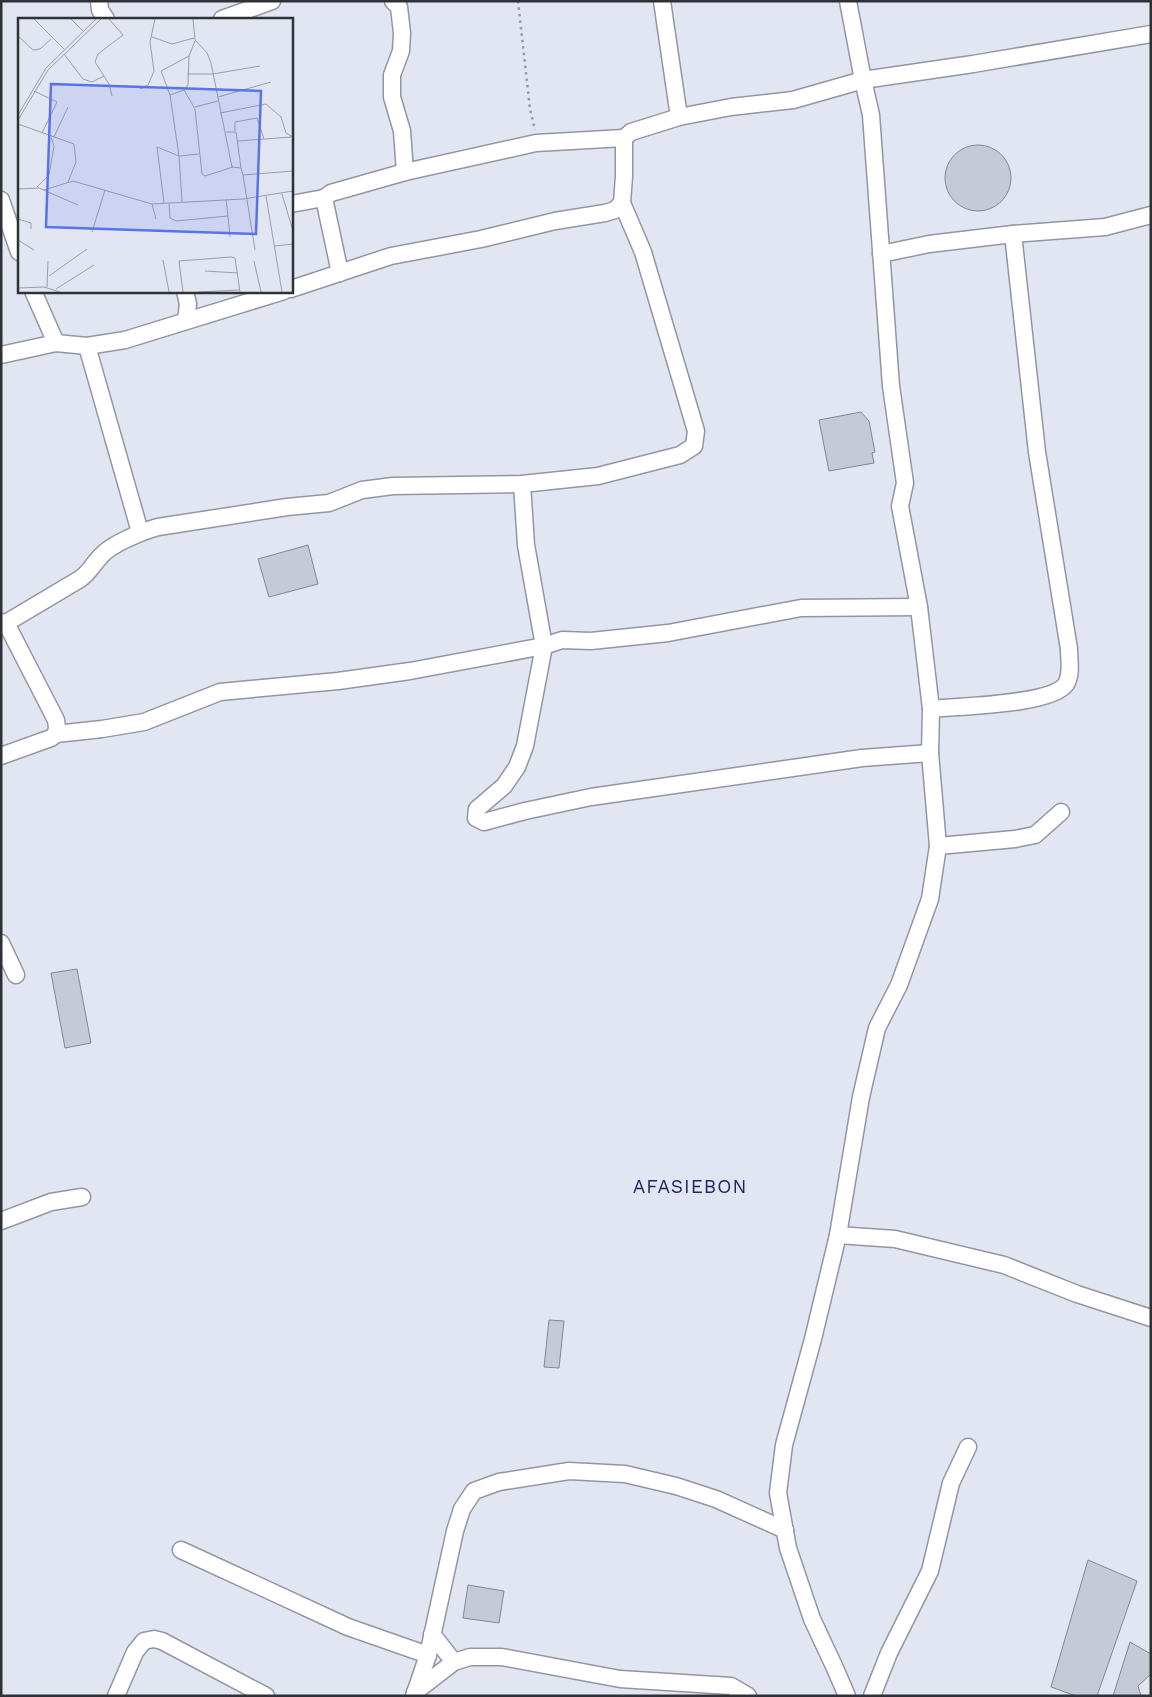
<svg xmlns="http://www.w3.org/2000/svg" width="1152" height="1697" viewBox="0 0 1152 1697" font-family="'Work Sans',sans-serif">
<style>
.building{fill:#c6cad6;stroke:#838792}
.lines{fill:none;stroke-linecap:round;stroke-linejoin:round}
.minor-casing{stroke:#9396a2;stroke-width:19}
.path{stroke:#979aa3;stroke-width:2.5;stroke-dasharray:2.5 4;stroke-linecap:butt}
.minor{stroke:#fff;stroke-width:16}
.labels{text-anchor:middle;stroke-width:4;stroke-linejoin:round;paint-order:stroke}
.quarter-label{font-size:19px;letter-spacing:1px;fill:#1d2860;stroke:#e2e6f3}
.inset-road{fill:none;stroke:#9a9ea7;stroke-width:1}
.view{fill:#5a73e9;fill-opacity:0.15;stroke:#5a73e9;stroke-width:2.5}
.inset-edge{fill:none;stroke:#2f3136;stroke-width:2.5}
</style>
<rect width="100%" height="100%" fill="#e2e6f3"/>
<g class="building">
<circle cx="978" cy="178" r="33"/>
<path d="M 861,412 L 869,421 L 875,452 L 872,453 L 874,463 L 829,471 L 819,420 Z"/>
<path d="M 308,545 L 318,584 L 269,597 L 258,559 Z"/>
<path d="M 77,969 L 91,1043 L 65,1048 L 51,973 Z"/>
<path d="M 549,1320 L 564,1321 L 559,1368 L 544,1367 Z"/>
<path d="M 1088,1560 L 1137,1581 L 1097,1696 L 1076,1696 L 1051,1687 Z"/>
<path d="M 468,1585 L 504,1591 L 499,1623 L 463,1618 Z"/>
<path d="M 1130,1642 L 1151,1654 L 1151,1674 L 1138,1686 L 1141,1696 L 1113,1696 Z"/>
</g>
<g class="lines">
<g class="minor-casing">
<g id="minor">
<path d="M 99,1 L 100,10 L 106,19"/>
<path d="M 393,1 L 399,7 L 402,33 L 401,51 L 392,75 L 392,97 L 402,131 L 405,172"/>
<path d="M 662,1 L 679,117"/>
<path d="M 222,19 L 272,1"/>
<path d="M 1,200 L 19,252"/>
<path d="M 291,204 L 324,198"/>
<path d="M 1013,234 L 1105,227 L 1151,215"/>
<path d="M 881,254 L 929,244 L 1013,234 L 1037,452 L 1069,649 C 1069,660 1072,674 1066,684 C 1052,705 958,706 931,709"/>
<path d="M 340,273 L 324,198 L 331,193 L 405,172 L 536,143 L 624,138"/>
<path d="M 291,289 L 391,256 L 481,239 L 555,221 L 605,213 L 615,210 L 622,203 L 624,176 L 624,138 L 631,132 L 679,117 L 731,107 L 793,100 L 863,80 L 973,64 L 1151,34"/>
<path d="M 33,291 L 56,343"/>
<path d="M 185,291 L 188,304 L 186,320"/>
<path d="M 87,346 L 140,532"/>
<path d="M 1,355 L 56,343 L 87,346 L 125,340 L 284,291"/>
<path d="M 522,484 L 526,545 L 544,646 L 562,640 L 591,641 L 668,633 L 801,608 L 919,607"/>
<path d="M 1,622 L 6,623 L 80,579 C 89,573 93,564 101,556 C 111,544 143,531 158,527 L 287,507 L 329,503 L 362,490 L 393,486 L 522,484 L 598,476 L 680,455 L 694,446 L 696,431 L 643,252 L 622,203"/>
<path d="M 56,734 L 102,729 L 144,722 L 220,692 L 338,681 L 410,671 L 544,646 L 525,746 L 517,767 L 504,786 L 477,809 L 476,818 L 484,822 L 525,811 L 591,797 L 862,758 L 930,753"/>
<path d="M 1,756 L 51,738 L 56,734 L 57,727 L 56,720 L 6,623"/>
<path d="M 938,846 L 1015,839 L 1035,835 L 1061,812"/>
<path d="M 1,943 L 16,975"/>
<path d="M 1,1221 L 51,1202 L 82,1197"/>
<path d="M 838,1235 L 895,1239 L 1004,1265 L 1077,1294 L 1151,1318"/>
<path d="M 181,1550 L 348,1627 L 428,1655"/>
<path d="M 432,1634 L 454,1662"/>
<path d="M 415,1692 L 454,1662 L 470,1657 L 502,1657 L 620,1679 L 731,1686 L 748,1696"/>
<path d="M 116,1696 L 135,1652 L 144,1641 L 154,1639 L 162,1641 L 266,1696"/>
<path d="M 414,1696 L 428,1655 L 455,1531 L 462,1509 L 474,1491 L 499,1482 L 569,1471 L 625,1474 L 676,1486 L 716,1499 L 785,1530"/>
<path d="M 847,1696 L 834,1666 L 812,1619 L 788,1548 L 778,1493 L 784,1445 L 813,1339 L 838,1235 L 861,1097 L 877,1028 L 899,985 L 930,899 L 938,846 L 930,753 L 931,709 L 919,607 L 900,506 L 905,483 L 891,386 L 871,115 L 863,80 L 848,1"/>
<path d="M 872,1696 L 889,1653 L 930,1571 L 951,1483 L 968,1447"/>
</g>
</g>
<path class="path" d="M 518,1 L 530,109 L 535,130"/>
<use href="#minor" class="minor"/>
</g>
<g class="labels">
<g class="quarter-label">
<text x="690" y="1193">AFASIEBON</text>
</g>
</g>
<g transform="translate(18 18)">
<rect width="275" height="275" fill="#e2e6f3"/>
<path class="inset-road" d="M 16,1 L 46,31M 53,1 L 65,13M 91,1 L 105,17 L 80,36 L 77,44 L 91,66 L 94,78M 175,1 L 177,22 L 189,35 L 193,45 L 214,149 L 223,150 L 225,157 L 237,232M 0,18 L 15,32 L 22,31 L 33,21M 134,19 L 154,26 L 176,20M 177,23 L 171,38 L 170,67 L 166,72 L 177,91 L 184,156 L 187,158 L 215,149M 46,36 L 65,61 L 74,64 L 86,58M 169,56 L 195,56 L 242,48M 122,71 L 130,67 L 136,53 L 132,24 L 137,1M 166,72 L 152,77 L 143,53 L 171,38M 16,73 L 39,84 L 24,115M 200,79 L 253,64M 177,89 L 200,83M 202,95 L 248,86 L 263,99 L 268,115 L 275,119M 0,97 L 28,50 L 78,1M 0,102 L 30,52 L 83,1M 0,106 L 56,126 L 58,144 L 50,164M 217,113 L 217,104 L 239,100 L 246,121M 208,114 L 218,114 L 223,150M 36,119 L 50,89M 220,123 L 273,119M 225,157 L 275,153M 19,169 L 31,157 L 36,128 L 33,119M 0,171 L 21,170 L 60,187M 26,172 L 55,163 L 134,186 L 225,181 L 275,173M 264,176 L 275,213M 248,178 L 264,274M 164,184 L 161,138 L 181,136M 146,185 L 139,129 L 161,138 L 152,77M 134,186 L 138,201M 151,186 L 152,200 L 158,203 L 210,198 L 208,181M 210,198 L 212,219M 0,201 L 13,205 L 13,211M 74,214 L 87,172M 0,222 L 16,232M 257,228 L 275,226M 145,242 L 151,274M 236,243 L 243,274M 187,253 L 220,255M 31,258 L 69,231M 29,269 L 30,243M 0,270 L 26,269 L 42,274M 38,271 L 76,247M 165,274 L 161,243 L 213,239 L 217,240 L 222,274M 180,274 L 221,272"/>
<path class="view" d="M 33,66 L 243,73 L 238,216 L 28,209 Z"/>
<rect width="275" height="275" class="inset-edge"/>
</g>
<rect width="1152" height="1697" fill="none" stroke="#2f3136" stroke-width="5"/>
</svg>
